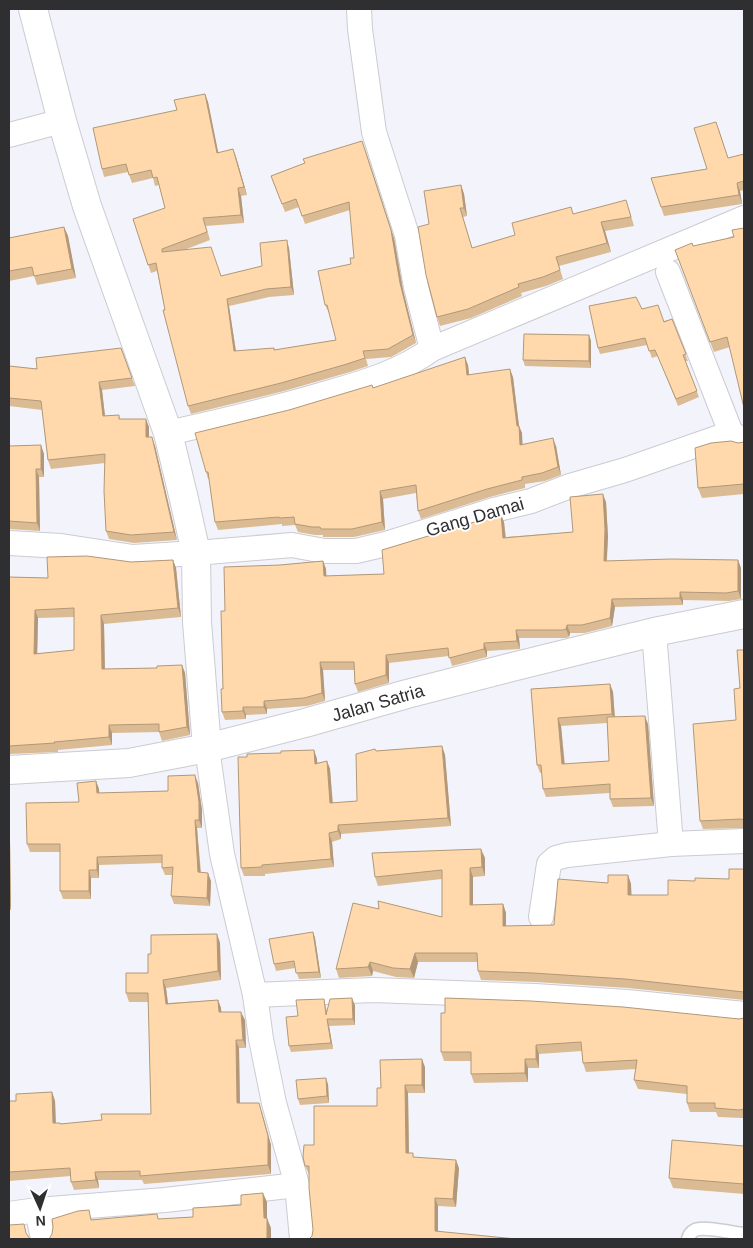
<svg xmlns="http://www.w3.org/2000/svg" width="753" height="1248" viewBox="0 0 753 1248" font-family="Helvetica,sans-serif">
<style>
.lines{fill:none;stroke-linecap:round;stroke-linejoin:round}
.service-casing{stroke:#cbcbd2;stroke-width:15}
.minor-casing{stroke:#cbcbd2;stroke-width:26}
.tertiary-casing{stroke:#cbcbd2;stroke-width:30}
.service{stroke:#fff;stroke-width:12}
.minor{stroke:#fff;stroke-width:24}
.tertiary{stroke:#fff;stroke-width:28}
.wall{fill:#dbbb94;fill-rule:evenodd}
.shaded-wall{fill:#b29878}
.building{fill:#ffd9ac;stroke:#b29878;fill-rule:evenodd}
.labels{text-anchor:middle;stroke-width:4;stroke-linejoin:round;paint-order:stroke}
.street-label{font-size:18px;fill:#2f2f32;stroke:#fff}
</style>
<rect width="100%" height="100%" fill="#f3f4fb"/>
<g class="lines">
<g class="service-casing">
<path id="service" d="M 688,1239 C 689,1235 691,1232 695,1230 C 704,1226 734,1233 744,1234"/>
</g>
<g class="minor-casing">
<g id="minor">
<path d="M 359,9 L 360,29 L 374,132 L 407,235 L 416,287 L 432,349"/>
<path d="M 9,135 L 62,121"/>
<path d="M 668,272 L 731,433"/>
<path d="M 168,433 C 221,421 275,409 327,393 C 363,383 402,371 432,349 L 744,218"/>
<path d="M 9,543 L 61,546 L 133,557 L 196,553 L 292,545 L 324,551 L 356,551 L 386,544 L 494,510 L 531,501 L 570,486 L 625,470 L 731,433 L 743,440 L 744,439"/>
<path d="M 654,632 L 671,844"/>
<path d="M 207,748 L 222,854 L 255,995 L 261,1039 L 274,1103 L 297,1185 L 302,1239"/>
<path d="M 541,917 L 549,864 L 556,858 L 567,855 L 671,844 L 744,841"/>
<path d="M 255,995 L 373,990 L 535,996 L 627,1002 L 744,1014"/>
<path d="M 37,1210 L 43,1239"/>
<path d="M 9,1214 L 37,1210 L 165,1200 L 297,1185"/>
</g>
</g>
<g class="tertiary-casing">
<g id="tertiary">
<path d="M 33,9 L 62,121 L 87,206 L 168,433 L 184,499 L 196,553 L 197,622 L 207,748"/>
<path d="M 9,770 L 129,763 L 207,748 L 305,723 L 407,694 L 512,667 L 654,632 L 744,614"/>
</g>
</g>
<use href="#service" class="service"/>
<use href="#minor" class="minor"/>
<use href="#tertiary" class="tertiary"/>
</g>
<g class="wall">
<path d="M 205,94 L 208,102 L 218,153 L 233,149 L 236,157 L 247,195 L 241,196 L 244,223 L 206,226 L 210,240 L 184,250 L 221,276 L 262,266 L 289,248 L 294,295 L 269,297 L 229,306 L 236,351 L 274,348 L 275,350 L 336,340 L 329,313 L 325,305 L 354,258 L 350,210 L 305,224 L 299,207 L 285,212 L 271,176 L 305,163 L 394,238 L 403,290 L 416,343 L 391,357 L 366,359 L 368,366 L 350,372 L 284,391 L 191,414 L 188,406 L 165,310 L 157,271 L 151,273 L 133,219 L 165,208 L 159,185 L 155,186 L 153,178 L 132,183 L 128,172 L 104,177 L 102,169 L 177,110 Z"/>
<path d="M 719,130 L 728,158 L 744,154 L 744,190 L 740,191 L 742,204 L 664,216 L 651,178 L 707,169 Z"/>
<path d="M 461,185 L 464,194 L 467,216 L 463,217 L 472,248 L 515,235 L 571,207 L 573,214 L 629,209 L 634,226 L 605,231 L 611,252 L 559,266 L 563,279 L 546,286 L 521,293 L 522,296 L 471,318 L 440,326 L 437,317 L 429,224 Z"/>
<path d="M 64,227 L 68,236 L 76,278 L 37,285 L 34,276 L 9,281 L 9,238 Z"/>
<path d="M 734,237 L 730,347 L 714,352 L 675,250 Z"/>
<path d="M 642,309 L 664,321 L 672,319 L 688,361 L 685,361 L 699,397 L 678,406 L 658,356 L 652,358 L 647,345 L 600,354 L 598,348 Z"/>
<path d="M 589,335 L 591,341 L 591,368 L 525,366 L 523,360 Z"/>
<path d="M 121,348 L 135,386 L 102,390 L 105,416 L 119,415 L 120,419 L 149,427 L 149,437 L 155,446 L 177,540 L 134,543 L 109,539 L 106,531 L 105,463 L 51,469 L 48,460 L 42,410 L 9,406 L 9,366 L 37,369 Z"/>
<path d="M 468,365 L 469,375 L 513,377 L 519,426 L 522,433 L 522,445 L 556,446 L 561,475 L 545,481 L 525,484 L 525,488 L 490,497 L 421,519 L 418,511 L 416,493 L 383,499 L 385,530 L 354,537 L 323,537 L 323,535 L 315,535 L 298,532 L 295,525 L 282,526 L 282,524 L 218,530 L 215,522 L 209,479 L 208,479 L 206,472 L 289,410 Z"/>
<path d="M 744,442 L 744,494 L 702,498 L 698,488 L 738,443 Z"/>
<path d="M 9,446 L 44,454 L 44,477 L 39,477 L 40,531 L 9,529 Z"/>
<path d="M 606,502 L 608,537 L 607,561 L 738,560 L 741,568 L 741,599 L 729,601 L 683,600 L 683,605 L 615,607 L 612,626 L 585,633 L 570,633 L 569,637 L 566,638 L 519,638 L 520,649 L 487,651 L 487,657 L 452,666 L 449,656 L 389,663 L 389,683 L 358,692 L 355,684 L 354,670 L 323,670 L 325,701 L 307,706 L 267,709 L 267,714 L 246,715 L 246,719 L 225,720 L 222,712 L 225,611 L 280,565 L 323,561 L 326,569 L 326,576 L 384,574 L 504,522 L 506,537 L 573,532 Z"/>
<path d="M 173,560 L 176,568 L 181,617 L 104,624 L 105,669 L 157,668 L 182,665 L 185,673 L 190,735 L 162,741 L 159,732 L 112,733 L 112,745 L 58,750 L 58,752 L 9,754 L 9,577 L 48,578 L 131,562 ZM 74,617 L 74,650 L 37,654 L 38,618 Z"/>
<path d="M 744,650 L 744,828 L 703,829 L 700,821 L 736,720 Z"/>
<path d="M 610,684 L 613,692 L 615,717 L 648,724 L 654,806 L 613,807 L 610,799 L 610,793 L 546,797 L 543,789 L 542,773 L 540,773 L 537,765 L 531,689 ZM 607,723 L 609,761 L 565,764 L 561,726 Z"/>
<path d="M 442,746 L 445,755 L 451,826 L 341,834 L 341,839 L 332,842 L 334,867 L 265,874 L 265,876 L 244,876 L 241,868 L 247,757 L 314,750 L 317,759 L 317,763 L 327,761 L 330,769 L 333,803 L 357,801 L 376,751 Z"/>
<path d="M 96,781 L 99,789 L 99,793 L 168,791 L 198,783 L 202,810 L 202,828 L 197,828 L 201,872 L 211,881 L 210,906 L 174,904 L 171,896 L 172,875 L 165,875 L 162,868 L 162,863 L 99,865 L 99,878 L 91,878 L 91,899 L 63,899 L 60,891 L 60,852 L 30,852 L 27,844 L 79,802 Z"/>
<path d="M 9,838 L 10,840 L 11,910 L 9,910 Z"/>
<path d="M 485,858 L 485,876 L 473,877 L 473,905 L 503,904 L 506,913 L 506,926 L 554,925 L 608,883 L 628,875 L 631,884 L 631,895 L 668,895 L 695,881 L 729,879 L 744,869 L 744,1000 L 628,988 L 536,982 L 481,980 L 478,971 L 478,962 L 418,962 L 414,978 L 396,977 L 373,971 L 372,976 L 339,978 L 336,969 L 379,909 L 442,917 L 442,879 L 378,886 L 375,877 Z"/>
<path d="M 313,932 L 315,938 L 321,978 L 299,979 L 295,968 L 276,971 L 274,964 Z"/>
<path d="M 217,934 L 220,943 L 221,980 L 166,988 L 168,1003 L 218,1000 L 221,1008 L 221,1012 L 245,1020 L 246,1048 L 239,1048 L 240,1103 L 262,1112 L 271,1145 L 271,1174 L 144,1184 L 142,1180 L 98,1180 L 99,1188 L 74,1190 L 71,1182 L 71,1176 L 9,1181 L 9,1101 L 16,1101 L 52,1092 L 55,1101 L 56,1123 L 60,1124 L 102,1120 L 151,1114 L 149,1002 L 129,1002 L 126,993 L 148,973 L 151,954 Z"/>
<path d="M 324,999 L 327,1011 L 355,1005 L 355,1025 L 329,1026 L 333,1049 L 291,1052 L 289,1046 L 298,1016 Z"/>
<path d="M 744,1018 L 744,1118 L 742,1118 L 718,1117 L 716,1112 L 690,1112 L 687,1103 L 687,1094 L 638,1089 L 634,1080 L 636,1069 L 586,1072 L 583,1063 L 582,1051 L 539,1054 L 539,1068 L 528,1068 L 528,1082 L 474,1083 L 471,1074 L 471,1061 L 444,1061 L 441,1052 Z"/>
<path d="M 425,1067 L 425,1093 L 408,1093 L 409,1153 L 414,1157 L 459,1168 L 456,1207 L 438,1206 L 312,1236 L 313,1230 L 309,1174 L 305,1166 L 314,1145 L 377,1106 L 381,1088 Z"/>
<path d="M 328,1084 L 329,1103 L 300,1105 L 298,1099 Z"/>
<path d="M 744,1146 L 744,1194 L 673,1188 L 669,1178 Z"/>
</g>
<g class="shaded-wall">
<path d="M 205,94 L 208,102 L 220,161 L 217,153 Z"/>
<path d="M 233,149 L 236,157 L 247,195 L 244,187 Z"/>
<path d="M 365,149 L 394,238 L 403,290 L 416,343 L 413,335 Z"/>
<path d="M 737,183 L 740,191 L 742,204 L 739,195 Z"/>
<path d="M 461,185 L 464,194 L 467,216 L 464,208 Z"/>
<path d="M 238,188 L 241,196 L 244,223 L 241,215 Z"/>
<path d="M 601,222 L 605,231 L 611,252 L 607,243 Z"/>
<path d="M 64,227 L 68,236 L 76,278 L 72,269 Z"/>
<path d="M 287,240 L 289,248 L 294,295 L 291,287 Z"/>
<path d="M 227,299 L 229,306 L 237,359 L 234,351 Z"/>
<path d="M 589,335 L 591,341 L 591,368 L 589,361 Z"/>
<path d="M 465,357 L 468,365 L 470,383 L 467,375 Z"/>
<path d="M 510,369 L 513,377 L 519,426 L 522,433 L 523,453 L 520,445 L 517,426 Z"/>
<path d="M 99,382 L 102,390 L 106,425 L 103,416 Z"/>
<path d="M 146,419 L 149,427 L 149,446 L 146,437 Z"/>
<path d="M 152,437 L 155,446 L 177,540 L 174,532 Z"/>
<path d="M 553,438 L 556,446 L 561,475 L 558,467 Z"/>
<path d="M 41,445 L 44,454 L 44,477 L 41,469 Z"/>
<path d="M 36,469 L 39,477 L 40,531 L 37,523 Z"/>
<path d="M 380,491 L 383,499 L 385,530 L 382,522 Z"/>
<path d="M 603,494 L 606,502 L 608,537 L 606,569 L 604,561 Z"/>
<path d="M 501,514 L 504,522 L 506,545 L 503,538 Z"/>
<path d="M 173,560 L 176,568 L 181,617 L 178,608 Z"/>
<path d="M 738,560 L 741,568 L 741,599 L 738,591 Z"/>
<path d="M 323,561 L 326,569 L 327,584 L 324,576 Z"/>
<path d="M 680,592 L 683,600 L 683,605 L 680,598 Z"/>
<path d="M 612,599 L 615,607 L 612,626 L 610,618 Z"/>
<path d="M 35,610 L 38,618 L 37,663 L 34,654 Z"/>
<path d="M 101,615 L 104,624 L 105,678 L 102,669 Z"/>
<path d="M 567,625 L 570,633 L 569,637 L 566,629 Z"/>
<path d="M 516,630 L 519,638 L 520,649 L 517,641 Z"/>
<path d="M 484,643 L 487,651 L 487,657 L 484,649 Z"/>
<path d="M 386,655 L 389,663 L 389,683 L 386,675 Z"/>
<path d="M 320,662 L 323,670 L 325,701 L 322,693 Z"/>
<path d="M 182,665 L 185,673 L 190,735 L 187,727 Z"/>
<path d="M 610,684 L 613,692 L 615,722 L 612,714 Z"/>
<path d="M 264,701 L 267,709 L 267,714 L 264,707 Z"/>
<path d="M 243,707 L 246,715 L 246,719 L 243,711 Z"/>
<path d="M 645,716 L 648,724 L 654,806 L 651,798 Z"/>
<path d="M 558,718 L 561,726 L 565,772 L 562,764 Z"/>
<path d="M 109,725 L 112,733 L 112,745 L 109,737 Z"/>
<path d="M 442,746 L 445,755 L 451,826 L 448,818 Z"/>
<path d="M 314,750 L 317,759 L 318,772 L 315,764 Z"/>
<path d="M 327,761 L 330,769 L 333,811 L 330,803 Z"/>
<path d="M 195,775 L 198,783 L 202,810 L 202,828 L 199,820 Z"/>
<path d="M 96,781 L 99,789 L 100,801 L 97,793 Z"/>
<path d="M 195,820 L 197,828 L 201,880 L 198,872 Z"/>
<path d="M 338,825 L 341,834 L 341,839 L 338,831 Z"/>
<path d="M 329,833 L 332,842 L 334,867 L 331,859 Z"/>
<path d="M 9,838 L 10,840 L 11,910 L 9,902 Z"/>
<path d="M 481,849 L 485,858 L 485,876 L 482,867 Z"/>
<path d="M 97,857 L 99,865 L 99,878 L 97,870 Z"/>
<path d="M 470,868 L 473,877 L 473,914 L 470,905 Z"/>
<path d="M 89,870 L 91,878 L 91,899 L 89,891 Z"/>
<path d="M 208,873 L 211,881 L 210,906 L 207,898 Z"/>
<path d="M 628,875 L 631,884 L 632,904 L 628,895 Z"/>
<path d="M 503,904 L 506,913 L 506,934 L 503,926 Z"/>
<path d="M 313,932 L 315,938 L 321,978 L 319,972 Z"/>
<path d="M 217,934 L 220,943 L 221,980 L 218,971 Z"/>
<path d="M 415,953 L 418,962 L 414,978 L 410,969 Z"/>
<path d="M 370,962 L 373,971 L 372,976 L 368,967 Z"/>
<path d="M 163,980 L 166,988 L 169,1012 L 166,1004 Z"/>
<path d="M 352,998 L 355,1005 L 355,1025 L 353,1019 Z"/>
<path d="M 218,1000 L 221,1008 L 222,1021 L 219,1012 Z"/>
<path d="M 241,1012 L 245,1020 L 246,1048 L 243,1040 Z"/>
<path d="M 327,1019 L 329,1026 L 333,1049 L 331,1043 Z"/>
<path d="M 236,1040 L 239,1048 L 240,1111 L 237,1103 Z"/>
<path d="M 536,1045 L 539,1054 L 539,1068 L 536,1059 Z"/>
<path d="M 422,1059 L 425,1067 L 425,1093 L 422,1085 Z"/>
<path d="M 525,1059 L 528,1068 L 528,1082 L 525,1073 Z"/>
<path d="M 326,1078 L 328,1084 L 329,1103 L 327,1096 Z"/>
<path d="M 405,1085 L 408,1093 L 409,1161 L 406,1153 Z"/>
<path d="M 52,1092 L 55,1101 L 56,1132 L 53,1123 Z"/>
<path d="M 259,1103 L 271,1145 L 271,1174 L 268,1165 Z"/>
<path d="M 456,1160 L 459,1168 L 456,1207 L 453,1199 Z"/>
<path d="M 95,1172 L 98,1180 L 99,1188 L 96,1180 Z"/>
<path d="M 263,1193 L 267,1202 L 267,1228 L 264,1218 Z"/>
<path d="M 435,1198 L 438,1206 L 438,1239 L 435,1231 Z"/>
<path d="M 267,1218 L 271,1228 L 271,1239 L 267,1239 Z"/>
</g>
<g class="building">
<path d="M 205,94 L 217,153 L 233,149 L 244,187 L 238,188 L 241,215 L 203,218 L 207,232 L 162,249 L 162,252 L 211,247 L 221,276 L 262,266 L 260,243 L 287,240 L 291,287 L 266,289 L 227,299 L 234,351 L 274,348 L 274,350 L 336,340 L 327,305 L 325,305 L 318,271 L 351,264 L 350,258 L 354,258 L 349,202 L 302,216 L 296,199 L 282,204 L 271,176 L 305,163 L 303,159 L 362,141 L 391,230 L 400,283 L 413,335 L 388,349 L 363,351 L 365,358 L 347,364 L 281,383 L 188,406 L 163,310 L 165,310 L 156,263 L 148,265 L 133,219 L 165,208 L 157,177 L 153,178 L 151,170 L 129,175 L 126,164 L 102,169 L 93,128 L 177,110 L 174,100 Z"/>
<path d="M 716,122 L 728,158 L 744,154 L 744,181 L 737,183 L 739,195 L 661,207 L 651,178 L 707,169 L 694,128 Z"/>
<path d="M 461,185 L 464,208 L 460,208 L 472,248 L 515,235 L 512,223 L 571,207 L 573,214 L 626,200 L 631,217 L 601,222 L 607,243 L 556,257 L 560,270 L 543,277 L 518,284 L 519,287 L 468,309 L 437,317 L 426,275 L 418,227 L 429,224 L 424,191 Z"/>
<path d="M 64,227 L 72,269 L 34,276 L 32,267 L 9,271 L 9,238 Z"/>
<path d="M 744,228 L 744,408 L 727,337 L 710,342 L 675,250 L 692,243 L 693,246 L 734,237 L 732,230 Z"/>
<path d="M 636,297 L 642,309 L 658,305 L 664,322 L 672,319 L 686,354 L 683,355 L 697,391 L 676,399 L 655,350 L 649,351 L 645,338 L 598,348 L 589,306 Z"/>
<path d="M 524,334 L 589,335 L 589,361 L 523,360 Z"/>
<path d="M 121,348 L 132,378 L 99,382 L 103,416 L 119,415 L 119,419 L 146,419 L 146,437 L 152,437 L 174,532 L 131,535 L 106,531 L 104,491 L 105,454 L 48,460 L 41,401 L 9,398 L 9,366 L 37,369 L 36,358 Z"/>
<path d="M 465,357 L 467,375 L 510,369 L 517,426 L 519,426 L 520,445 L 553,438 L 558,467 L 542,473 L 522,477 L 522,480 L 487,489 L 418,511 L 416,485 L 380,491 L 382,522 L 352,529 L 321,529 L 320,527 L 312,527 L 295,524 L 294,517 L 280,518 L 279,517 L 215,522 L 208,472 L 206,472 L 195,433 L 289,410 L 372,385 L 373,388 Z"/>
<path d="M 731,441 L 738,443 L 744,442 L 744,484 L 698,488 L 695,448 L 711,443 Z"/>
<path d="M 41,445 L 41,469 L 36,469 L 37,523 L 9,521 L 9,446 Z"/>
<path d="M 603,494 L 605,529 L 604,561 L 671,559 L 738,560 L 738,591 L 726,593 L 680,592 L 680,598 L 612,599 L 610,618 L 582,625 L 567,625 L 566,629 L 563,630 L 516,630 L 517,641 L 484,643 L 484,649 L 449,658 L 448,648 L 386,655 L 386,675 L 355,684 L 354,662 L 320,662 L 322,693 L 304,698 L 264,701 L 264,707 L 243,707 L 243,711 L 222,712 L 221,689 L 223,689 L 221,611 L 225,611 L 224,567 L 280,565 L 323,561 L 324,576 L 384,574 L 382,550 L 501,514 L 503,538 L 573,532 L 570,497 Z"/>
<path d="M 87,556 L 131,562 L 173,560 L 178,608 L 101,615 L 102,669 L 157,668 L 157,666 L 182,665 L 187,727 L 159,732 L 159,724 L 109,725 L 109,737 L 54,742 L 55,743 L 9,746 L 9,577 L 48,578 L 47,557 ZM 74,608 L 74,650 L 34,654 L 35,610 Z"/>
<path d="M 737,650 L 744,650 L 744,820 L 741,819 L 700,821 L 693,724 L 736,720 L 734,689 L 740,688 Z"/>
<path d="M 610,684 L 612,714 L 558,718 L 562,764 L 609,761 L 607,717 L 645,716 L 651,798 L 610,799 L 610,784 L 543,789 L 541,765 L 537,765 L 531,689 Z"/>
<path d="M 442,746 L 448,818 L 338,825 L 338,831 L 329,833 L 331,859 L 262,865 L 262,867 L 241,868 L 238,757 L 247,757 L 247,754 L 281,753 L 281,751 L 314,750 L 315,764 L 327,761 L 330,803 L 357,801 L 356,754 L 375,749 L 376,751 Z"/>
<path d="M 195,775 L 199,802 L 199,820 L 195,820 L 198,872 L 208,873 L 207,898 L 171,896 L 173,867 L 162,868 L 162,855 L 97,857 L 97,870 L 89,870 L 89,891 L 60,891 L 60,844 L 27,844 L 26,803 L 79,802 L 77,783 L 96,781 L 97,793 L 168,791 L 168,776 Z"/>
<path d="M 481,849 L 482,867 L 470,868 L 470,905 L 503,904 L 503,926 L 554,925 L 558,879 L 608,883 L 608,875 L 628,875 L 628,895 L 668,895 L 668,880 L 695,881 L 695,878 L 729,879 L 729,869 L 744,869 L 744,992 L 625,979 L 533,973 L 478,971 L 477,953 L 415,953 L 410,969 L 393,968 L 370,962 L 368,967 L 336,969 L 353,903 L 379,909 L 378,901 L 442,917 L 442,870 L 375,877 L 372,853 Z"/>
<path d="M 313,932 L 319,972 L 296,973 L 294,961 L 274,964 L 269,939 Z"/>
<path d="M 217,934 L 218,971 L 163,980 L 166,1004 L 218,1000 L 219,1012 L 241,1012 L 243,1040 L 236,1040 L 237,1103 L 259,1103 L 268,1136 L 268,1165 L 140,1176 L 140,1171 L 95,1172 L 96,1180 L 71,1182 L 70,1168 L 9,1172 L 9,1101 L 16,1101 L 16,1094 L 52,1092 L 53,1123 L 60,1123 L 60,1124 L 102,1120 L 101,1114 L 151,1114 L 148,993 L 126,993 L 126,973 L 148,973 L 148,954 L 151,954 L 151,935 Z"/>
<path d="M 352,998 L 353,1019 L 327,1019 L 331,1043 L 289,1046 L 286,1017 L 298,1016 L 296,1000 L 324,999 L 326,1015 L 330,999 Z"/>
<path d="M 445,998 L 531,1001 L 623,1007 L 739,1019 L 744,1018 L 744,1109 L 739,1110 L 715,1108 L 715,1103 L 687,1103 L 687,1086 L 634,1080 L 637,1060 L 583,1063 L 581,1042 L 536,1045 L 536,1059 L 525,1059 L 525,1073 L 471,1074 L 471,1052 L 441,1052 L 441,1013 L 445,1013 Z"/>
<path d="M 422,1059 L 422,1085 L 405,1085 L 406,1153 L 413,1153 L 413,1157 L 456,1160 L 453,1199 L 435,1198 L 435,1231 L 516,1239 L 309,1239 L 312,1236 L 313,1230 L 309,1188 L 309,1166 L 305,1166 L 303,1157 L 304,1145 L 314,1145 L 314,1106 L 377,1106 L 377,1088 L 381,1088 L 380,1060 Z"/>
<path d="M 326,1078 L 327,1096 L 298,1099 L 296,1080 Z"/>
<path d="M 672,1140 L 744,1146 L 744,1184 L 669,1178 Z"/>
<path d="M 263,1193 L 264,1218 L 267,1218 L 267,1239 L 49,1239 L 52,1234 L 53,1227 L 52,1219 L 78,1211 L 89,1210 L 91,1220 L 157,1214 L 158,1219 L 193,1217 L 193,1208 L 241,1205 L 241,1195 Z"/>
<path d="M 24,1224 L 26,1233 L 30,1239 L 9,1239 L 9,1225 Z"/>
</g>
<g class="labels">
<g class="street-label">
<text transform="translate(475 517) rotate(-16)" y="6">Gang Damai</text>
<text transform="translate(378 703) rotate(-16)" y="6">Jalan Satria</text>
</g>
</g>
<rect width="753" height="1248" fill="none" stroke="#2f2f32" stroke-width="20"/>
<g transform="translate(40 1208) rotate(177)" stroke="#ffffff" stroke-width="4" paint-order="stroke">
<path d="M0-4L9 19L0 12L-9 19Z" fill="#2f2f32"/>
<text y="-8" font-size="14" font-weight="bold" text-anchor="middle" fill="#2f2f32">N</text>
</g>
</svg>
